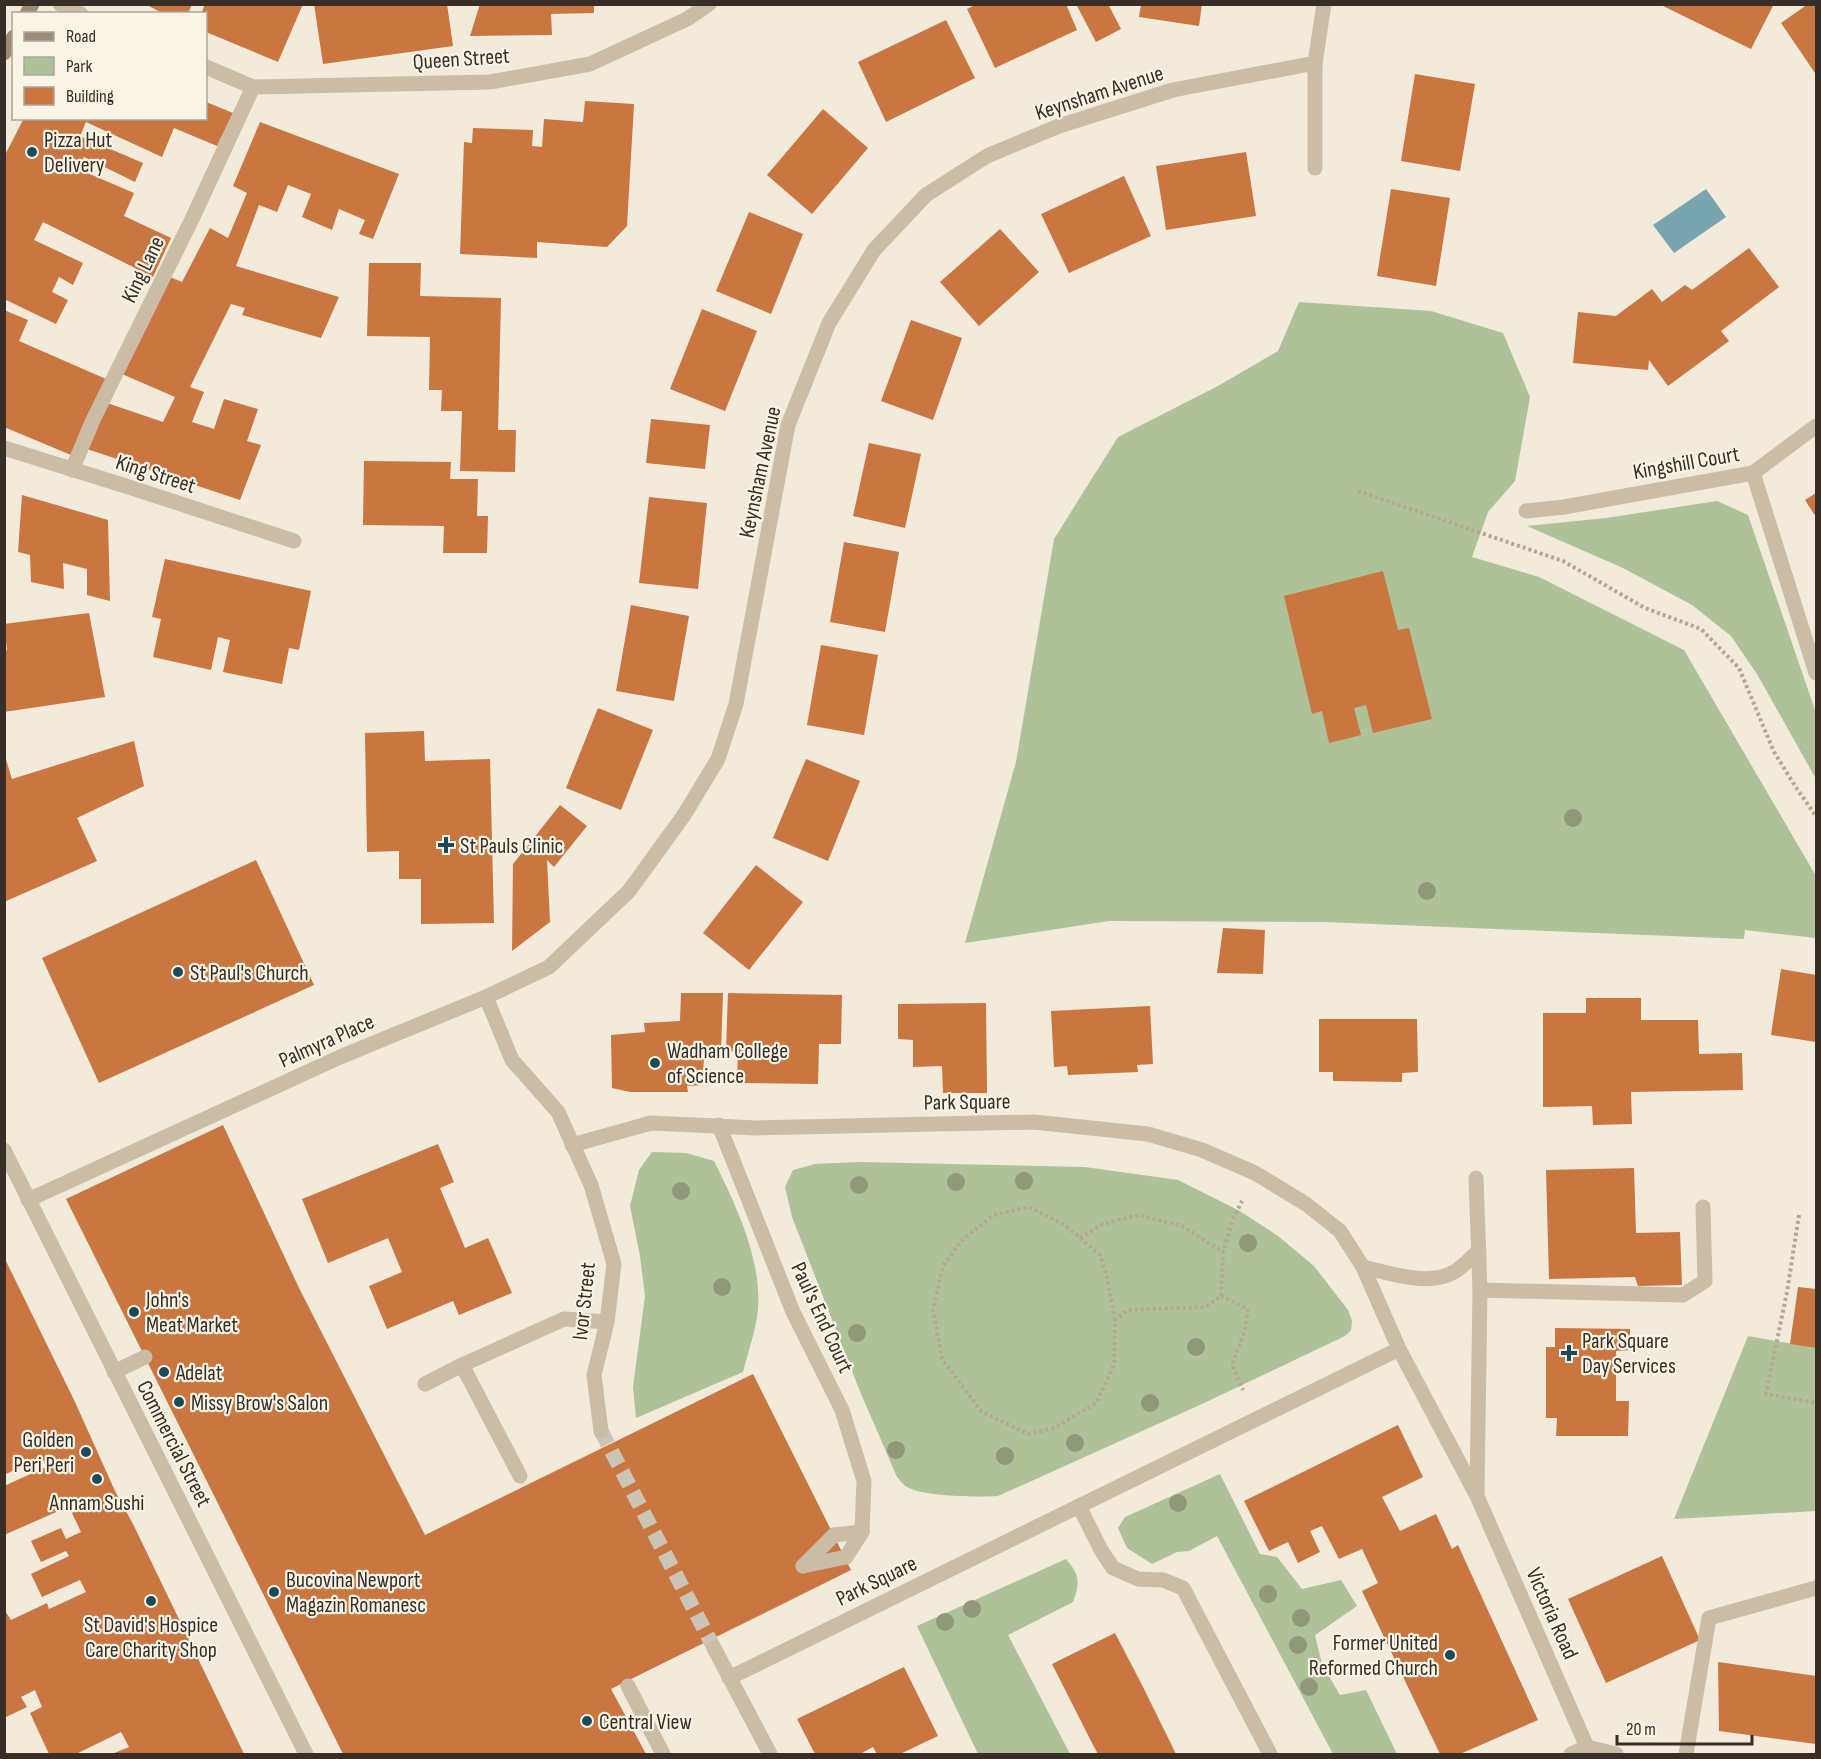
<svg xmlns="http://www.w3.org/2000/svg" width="1821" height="1759" viewBox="0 0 1821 1759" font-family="'Sofia Sans Condensed',sans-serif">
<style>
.green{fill:#aec199}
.water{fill:#78a5b0}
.building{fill:#c97640}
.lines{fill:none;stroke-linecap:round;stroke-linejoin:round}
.street-tunnel{stroke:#ccc4b6;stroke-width:15;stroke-dasharray:15 8;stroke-linecap:butt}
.path{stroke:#b6a68f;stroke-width:4;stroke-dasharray:3 3;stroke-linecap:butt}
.lane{stroke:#cabca5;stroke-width:15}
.street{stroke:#cabca5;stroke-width:15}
.secondary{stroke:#9e8b77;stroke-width:15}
.tree{fill:#909879}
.poi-dot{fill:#1b4b59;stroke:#faf4e6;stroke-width:2}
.labels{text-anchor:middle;stroke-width:4.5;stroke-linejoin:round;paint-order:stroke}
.street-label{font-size:22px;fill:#362e27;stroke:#faf4e6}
.poi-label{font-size:22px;fill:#362e27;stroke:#faf4e6;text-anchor:start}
</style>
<rect width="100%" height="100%" fill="#f2eada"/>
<g class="green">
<path d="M 1299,302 L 1431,311 L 1503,333 L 1530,397 L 1515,481 L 1488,512 L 1472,557 L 1539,577 L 1684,650 L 1816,876 L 1816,938 L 1745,930 L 1744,939 L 1326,922 L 1109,921 L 965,943 L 1016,762 L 1054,539 L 1118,437 L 1218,386 L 1278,351 Z"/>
<path d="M 1717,501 L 1748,515 L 1816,713 L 1816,779 L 1757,674 L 1731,636 L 1692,605 L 1623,568 L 1527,526 L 1606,518 Z"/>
<path d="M 652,1152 L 686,1153 L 714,1161 C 736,1205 762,1260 758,1310 C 756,1330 748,1352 743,1372 L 636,1418 L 633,1387 L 645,1296 L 640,1256 L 630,1206 L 639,1170 Z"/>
<path d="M 860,1162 L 1085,1167 L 1178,1180 L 1238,1210 L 1278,1236 L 1314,1266 L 1348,1310 L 1352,1321 L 1351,1330 L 1345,1336 L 1202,1404 L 998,1496 C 976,1497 925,1497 907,1487 C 903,1485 900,1480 897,1477 L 859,1389 L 792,1217 L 785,1187 L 793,1170 L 815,1164 Z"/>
<path d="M 1748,1336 L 1816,1348 L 1816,1511 L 1674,1519 Z"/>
<path d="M 1220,1474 L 1260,1554 L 1277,1557 L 1302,1589 L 1341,1580 L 1357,1606 L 1315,1635 L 1322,1664 L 1340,1695 L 1366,1690 L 1397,1754 L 1333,1754 L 1217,1536 L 1189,1551 L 1177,1552 L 1152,1564 L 1127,1548 L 1118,1528 L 1125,1517 Z"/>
<path d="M 1066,1559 C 1080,1575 1080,1583 1073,1602 L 1008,1635 L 1070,1754 L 978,1754 L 917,1626 Z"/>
</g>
<path class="water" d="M 1706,189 L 1726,217 L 1674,253 L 1653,225 Z"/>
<g class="building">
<path d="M 145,4 L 192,4 L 188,14 L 164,14 Z"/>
<path d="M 205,4 L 303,4 L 278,62 L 206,32 L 206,14 L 201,14 Z"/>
<path d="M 314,4 L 447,4 L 453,46 L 323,64 Z"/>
<path d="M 480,4 L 594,4 L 594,13 L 551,14 L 552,35 L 470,36 Z"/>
<path d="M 977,4 L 1066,4 L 1077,30 L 995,68 L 967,9 Z"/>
<path d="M 1076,4 L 1108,4 L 1121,29 L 1096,42 Z"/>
<path d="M 1141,4 L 1202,4 L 1199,26 L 1139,17 Z"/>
<path d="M 1659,4 L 1774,4 L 1751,49 Z"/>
<path d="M 1808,4 L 1816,4 L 1816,72 L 1815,73 L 1781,23 Z"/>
<path d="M 946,20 L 975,78 L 886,122 L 858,62 Z"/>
<path d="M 1415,74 L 1475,84 L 1460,171 L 1401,161 Z"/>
<path d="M 585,101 L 634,104 L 627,226 L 607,247 L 537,242 L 537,258 L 460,254 L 464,142 L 472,143 L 473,128 L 533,130 L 532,146 L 542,147 L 544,119 L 583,122 Z"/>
<path d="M 206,102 L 233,113 L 217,146 L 174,128 L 162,157 L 86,122 L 80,136 L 143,163 L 135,182 L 84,157 L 78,169 L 134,193 L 124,216 L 171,238 L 153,277 L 43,222 L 34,240 L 83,263 L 73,285 L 59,277 L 52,292 L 68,300 L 56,324 L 4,299 L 4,157 L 24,118 L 206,118 Z"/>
<path d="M 823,109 L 868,148 L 812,214 L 767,175 Z"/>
<path d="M 260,122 L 399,174 L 373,239 L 359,234 L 365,220 L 339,209 L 332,230 L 302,217 L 311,194 L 288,185 L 277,212 L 259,205 L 236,266 L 339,297 L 321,338 L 242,315 L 245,308 L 231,304 L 190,387 L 204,392 L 192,422 L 214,429 L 224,399 L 258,409 L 247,441 L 261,445 L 240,500 L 87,449 L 107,403 L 163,422 L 175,397 L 122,374 L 170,277 L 182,282 L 210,228 L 228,238 L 247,193 L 233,186 Z"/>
<path d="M 1246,152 L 1256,216 L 1166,230 L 1156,166 Z"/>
<path d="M 1124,176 L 1151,236 L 1069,273 L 1041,214 Z"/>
<path d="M 1391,189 L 1450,198 L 1436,286 L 1377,276 Z"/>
<path d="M 749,212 L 803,234 L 771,314 L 716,291 Z"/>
<path d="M 1000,229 L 1039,272 L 979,326 L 940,282 Z"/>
<path d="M 1749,248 L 1779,287 L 1721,331 L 1729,341 L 1668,386 L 1649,360 L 1648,370 L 1573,363 L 1578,312 L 1616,316 L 1652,289 L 1662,302 L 1685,285 L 1692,290 Z"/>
<path d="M 369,263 L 421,263 L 420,296 L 501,298 L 498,430 L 516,430 L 515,472 L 460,471 L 462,411 L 441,411 L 442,390 L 429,390 L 430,337 L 367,336 Z"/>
<path d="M 702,309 L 757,331 L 725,411 L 670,389 Z"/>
<path d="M 4,310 L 28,320 L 19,341 L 106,379 L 71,455 L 4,427 Z"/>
<path d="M 911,320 L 962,338 L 933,420 L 881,401 Z"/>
<path d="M 651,419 L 710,425 L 705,469 L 646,463 Z"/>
<path d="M 869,443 L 921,454 L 905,528 L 853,516 Z"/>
<path d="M 364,461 L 451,462 L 450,479 L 478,479 L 477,516 L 488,516 L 487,553 L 443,553 L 444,526 L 363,525 Z"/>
<path d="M 1816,493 L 1816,517 L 1805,500 Z"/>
<path d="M 22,495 L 108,520 L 110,601 L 87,595 L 87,569 L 63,563 L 64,589 L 31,582 L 30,555 L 18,552 Z"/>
<path d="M 649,497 L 707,503 L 698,589 L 639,583 Z"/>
<path d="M 844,542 L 899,552 L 885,632 L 830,622 Z"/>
<path d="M 165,559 L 311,591 L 299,650 L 289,648 L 282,684 L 223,672 L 230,640 L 218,637 L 211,670 L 153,657 L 161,619 L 152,617 Z"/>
<path d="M 1383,571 L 1398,630 L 1409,628 L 1432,719 L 1373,733 L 1366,705 L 1354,708 L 1361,735 L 1329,743 L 1322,711 L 1312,714 L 1284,596 Z"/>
<path d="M 631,605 L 689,616 L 674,701 L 616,691 Z"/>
<path d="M 89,613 L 105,697 L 4,712 L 4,651 L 7,650 L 4,624 Z"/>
<path d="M 821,645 L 878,655 L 864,735 L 807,725 Z"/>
<path d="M 598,708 L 653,730 L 621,810 L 566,788 Z"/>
<path d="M 424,731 L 425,761 L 490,759 L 494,923 L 421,924 L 421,879 L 399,879 L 399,851 L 367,852 L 365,733 Z"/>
<path d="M 134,741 L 144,786 L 77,818 L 97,861 L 4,902 L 4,753 L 12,779 Z"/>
<path d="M 806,759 L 860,781 L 828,861 L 773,838 Z"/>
<path d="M 560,805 L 587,826 L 554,867 L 547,860 L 550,922 L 512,951 L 513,864 Z"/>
<path d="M 256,860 L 314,985 L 99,1083 L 42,958 Z"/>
<path d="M 756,865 L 803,902 L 749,970 L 703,933 Z"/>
<path d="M 1223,928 L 1265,930 L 1263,974 L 1217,973 Z"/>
<path d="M 1781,969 L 1816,975 L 1816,1042 L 1771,1035 Z"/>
<path d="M 681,993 L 723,993 L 721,1052 L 704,1051 L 703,1085 L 687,1086 L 688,1092 L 630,1092 L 612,1088 L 611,1035 L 645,1032 L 644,1023 L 680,1021 Z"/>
<path d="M 728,993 L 842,995 L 841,1044 L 819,1044 L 818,1084 L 737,1083 L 738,1052 L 726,1051 Z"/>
<path d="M 1586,998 L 1641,998 L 1641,1020 L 1698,1020 L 1699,1054 L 1742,1053 L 1743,1090 L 1631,1092 L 1632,1124 L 1593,1125 L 1592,1106 L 1543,1107 L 1543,1013 L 1586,1013 Z"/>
<path d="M 986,1003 L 987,1093 L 943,1093 L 942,1066 L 913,1067 L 913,1040 L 898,1039 L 898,1004 Z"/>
<path d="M 1150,1006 L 1153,1064 L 1137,1065 L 1138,1072 L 1068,1075 L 1067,1066 L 1054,1067 L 1051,1011 Z"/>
<path d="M 1319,1019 L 1417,1019 L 1418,1072 L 1402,1073 L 1402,1082 L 1333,1081 L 1333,1072 L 1319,1072 Z"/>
<path d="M 223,1125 L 299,1288 L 425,1535 L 753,1374 L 851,1570 L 611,1689 L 646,1754 L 343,1754 L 66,1199 Z"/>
<path d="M 438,1144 L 454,1182 L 440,1188 L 465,1248 L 488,1238 L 512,1293 L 459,1315 L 453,1301 L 387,1329 L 369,1286 L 402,1272 L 388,1238 L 328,1263 L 302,1199 Z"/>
<path d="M 1634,1168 L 1636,1233 L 1680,1232 L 1682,1285 L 1638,1286 L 1635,1277 L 1549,1279 L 1546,1170 Z"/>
<path d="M 4,1257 L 75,1402 L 115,1491 L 134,1526 L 244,1754 L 112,1754 L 129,1747 L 121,1732 L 76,1754 L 49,1754 L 30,1713 L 42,1707 L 35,1690 L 21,1697 L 27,1707 L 4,1718 L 4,1609 L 11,1620 L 47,1603 L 49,1609 L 86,1592 L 80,1580 L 42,1597 L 31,1574 L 69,1556 L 66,1551 L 41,1562 L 31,1541 L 61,1528 L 66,1539 L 81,1532 L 72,1513 L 81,1507 L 79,1502 L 4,1535 L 4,1486 L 46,1467 L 42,1457 L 4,1475 Z"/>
<path d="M 1798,1287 L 1816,1289 L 1816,1348 L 1790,1344 Z"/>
<path d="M 1555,1328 L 1630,1329 L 1630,1350 L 1616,1351 L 1616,1401 L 1629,1401 L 1628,1436 L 1556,1436 L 1557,1418 L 1546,1418 L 1546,1347 L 1555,1347 Z"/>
<path d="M 1398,1425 L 1423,1477 L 1382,1497 L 1400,1531 L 1436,1514 L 1452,1549 L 1458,1545 L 1538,1720 L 1460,1754 L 1440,1754 L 1362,1591 L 1378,1583 L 1362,1549 L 1339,1559 L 1322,1526 L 1310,1531 L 1320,1552 L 1298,1563 L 1288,1542 L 1269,1551 L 1244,1501 Z"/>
<path d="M 1662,1556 L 1700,1640 L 1606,1683 L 1568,1599 Z"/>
<path d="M 1115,1633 L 1142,1685 L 1176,1754 L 1098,1754 L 1092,1743 L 1052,1664 Z"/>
<path d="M 1718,1662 L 1816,1676 L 1816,1744 L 1719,1731 Z"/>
<path d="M 904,1667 L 938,1736 L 900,1754 L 877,1754 L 873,1747 L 862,1753 L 863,1754 L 815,1754 L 797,1719 Z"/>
</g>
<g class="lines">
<path class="street-tunnel" d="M 601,1431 L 714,1648"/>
<g class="path">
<path d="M 1358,491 L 1563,561 L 1645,608 L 1701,629 L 1739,668 L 1774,752 L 1797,789 L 1816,816"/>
<path d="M 1799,1215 L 1787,1292 L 1766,1394 L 1816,1403"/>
<path d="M 1080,1238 L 1103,1224 L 1138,1215 L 1182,1226 L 1223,1252"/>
<path d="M 1221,1296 L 1248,1309 L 1245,1330 L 1232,1365 L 1243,1390"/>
<path d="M 1115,1320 L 1107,1277 L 1100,1255 L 1065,1225 L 1029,1207 L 994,1215 L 961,1241 L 943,1266 L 933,1310 L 942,1359 L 982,1412 L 1028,1434 L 1054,1428 L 1096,1403 L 1114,1365 L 1115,1320 L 1128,1310 L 1205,1307 L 1221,1296 L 1223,1252 L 1233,1219 L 1242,1201"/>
</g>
<g class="lane">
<path d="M 1753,473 L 1816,426"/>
<path d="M 1480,1290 L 1683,1295 L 1705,1281 L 1703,1207"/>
<path d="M 462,1365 L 520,1476"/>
<path d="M 114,1372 L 145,1357"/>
<path d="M 425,1384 L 462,1365 L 564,1319 L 607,1322"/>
<path d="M 1079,1506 L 1101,1550 L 1113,1568 L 1138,1579 L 1163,1580 L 1183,1588 L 1270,1754"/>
<path d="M 803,1566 L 834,1535"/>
<path d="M 803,1566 L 846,1557"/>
<path d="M 628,1686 L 663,1754"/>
</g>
<g class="street">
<path d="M 60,4 L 81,14"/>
<path d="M 1315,63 L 1315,168"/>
<path d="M 206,67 L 253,87 L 490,82 L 590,64 L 687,19 L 709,4"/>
<path d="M 4,448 L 132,488 L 294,541"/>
<path d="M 72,470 L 93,420 L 193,217 L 253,87"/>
<path d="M 1526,511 L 1564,507 L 1753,473 L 1816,673"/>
<path d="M 486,997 L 549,967 L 629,891 L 684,815 L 718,759 L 736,704 L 788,425 L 829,323 L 874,250 L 926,195 L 987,156 L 1059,126 L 1173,90 L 1315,63 L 1324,4"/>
<path d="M 719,1125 L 793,1312 L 842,1410 L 864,1481 L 862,1532 L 846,1557"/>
<path d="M 572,1145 L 651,1123 L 756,1128 L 1034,1122 L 1148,1134 L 1202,1150 L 1255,1173 L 1306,1204 L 1340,1231 L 1363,1267 L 1399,1349 L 1477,1496 L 1587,1747"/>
<path d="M 4,1150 L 306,1754"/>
<path d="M 1476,1178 L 1480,1290 L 1477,1493"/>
<path d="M 28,1200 L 340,1057 L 486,997 L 512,1060 L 558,1112 L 591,1185 L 614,1264 L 607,1322 L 594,1375 L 601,1431"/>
<path d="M 1363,1267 C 1390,1273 1428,1287 1454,1272 C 1463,1267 1471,1257 1479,1251"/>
<path d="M 834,1535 L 862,1532"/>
<path d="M 714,1648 L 770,1754"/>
<path d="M 729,1678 L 1399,1349"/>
<path d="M 1587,1747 L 1616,1754"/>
<path d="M 1571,1754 L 1587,1747"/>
<path d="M 1686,1754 L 1709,1618 L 1816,1588"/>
</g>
<g class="secondary">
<path d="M 27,14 L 32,4"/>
<path d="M 4,53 L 14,37"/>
</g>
</g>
<g class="tree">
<circle cx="1573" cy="818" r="9"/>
<circle cx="1427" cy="891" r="9"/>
<circle cx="1024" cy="1181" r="9"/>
<circle cx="956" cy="1182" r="9"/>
<circle cx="859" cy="1185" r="9"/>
<circle cx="681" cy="1191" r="9"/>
<circle cx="1248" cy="1243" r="9"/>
<circle cx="722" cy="1287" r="9"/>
<circle cx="857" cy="1333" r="9"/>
<circle cx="1196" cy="1347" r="9"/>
<circle cx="1150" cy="1403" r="9"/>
<circle cx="1075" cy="1443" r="9"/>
<circle cx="896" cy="1450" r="9"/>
<circle cx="1005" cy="1456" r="9"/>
<circle cx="1178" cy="1503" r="9"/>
<circle cx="1268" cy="1594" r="9"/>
<circle cx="972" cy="1609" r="9"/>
<circle cx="1301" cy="1618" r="9"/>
<circle cx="945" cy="1622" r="9"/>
<circle cx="1298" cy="1645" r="9"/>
<circle cx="1309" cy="1687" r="9"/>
</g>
<g class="poi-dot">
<circle cx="32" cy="152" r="6"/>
<path d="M443 836h6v6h6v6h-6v6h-6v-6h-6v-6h6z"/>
<circle cx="178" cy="972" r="6"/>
<circle cx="655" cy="1063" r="6"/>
<circle cx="134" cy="1312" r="6"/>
<path d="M1566 1344h6v6h6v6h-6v6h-6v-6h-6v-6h6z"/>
<circle cx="164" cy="1372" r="6"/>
<circle cx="179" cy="1402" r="6"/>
<circle cx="86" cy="1452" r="6"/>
<circle cx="97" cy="1479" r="6"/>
<circle cx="274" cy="1592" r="6"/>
<circle cx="151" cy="1601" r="6"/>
<circle cx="1450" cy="1655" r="6"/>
<circle cx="587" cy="1721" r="6"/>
</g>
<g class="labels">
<g class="street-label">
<text transform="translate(461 58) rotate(-4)" y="8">Queen Street</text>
<text transform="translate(1099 92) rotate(-18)" y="8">Keynsham Avenue</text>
<text transform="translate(142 269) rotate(-64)" y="8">King Lane</text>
<text transform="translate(1686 462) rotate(-10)" y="8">Kingshill Court</text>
<text transform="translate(759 472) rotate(-78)" y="8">Keynsham Avenue</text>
<text transform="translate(156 473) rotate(18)" y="8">King Street</text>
<text transform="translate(326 1040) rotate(-24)" y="8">Palmyra Place</text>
<text transform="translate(967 1101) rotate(-1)" y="8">Park Square</text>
<text transform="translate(583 1301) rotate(-84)" y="8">Ivor Street</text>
<text transform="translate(823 1317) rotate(65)" y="8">Paul's End Court</text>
<text transform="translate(175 1443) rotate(63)" y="8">Commercial Street</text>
<text transform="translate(876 1580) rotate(-26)" y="8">Park Square</text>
<text transform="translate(1553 1613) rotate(66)" y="8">Victoria Road</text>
</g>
<g class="poi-label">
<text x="44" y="147">Pizza Hut<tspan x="44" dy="25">Delivery</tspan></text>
<text x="460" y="853">St Pauls Clinic</text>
<text x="190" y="980">St Paul's Church</text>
<text x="667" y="1058">Wadham College<tspan x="667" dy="25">of Science</tspan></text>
<text x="146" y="1307">John's<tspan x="146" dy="25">Meat Market</tspan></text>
<text x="1582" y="1348">Park Square<tspan x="1582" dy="25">Day Services</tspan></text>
<text x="176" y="1380">Adelat</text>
<text x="191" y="1410">Missy Brow's Salon</text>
<text x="74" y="1447" text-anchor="end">Golden<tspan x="74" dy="25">Peri Peri</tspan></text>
<text x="97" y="1510" text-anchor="middle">Annam Sushi</text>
<text x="286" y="1587">Bucovina Newport<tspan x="286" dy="25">Magazin Romanesc</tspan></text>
<text x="151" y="1632" text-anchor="middle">St David's Hospice<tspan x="151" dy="25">Care Charity Shop</tspan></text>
<text x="1438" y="1650" text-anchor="end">Former United<tspan x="1438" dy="25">Reformed Church</tspan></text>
<text x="599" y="1729">Central View</text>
</g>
</g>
<rect width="1821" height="1759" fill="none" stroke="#362e27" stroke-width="12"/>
<rect x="12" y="12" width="195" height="108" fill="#faf4e6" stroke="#aca59a" stroke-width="1.5"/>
<rect x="24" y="32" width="30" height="9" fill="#9e8b77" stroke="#aca59a" stroke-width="1.5"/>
<text x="66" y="42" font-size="18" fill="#362e27">Road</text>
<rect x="24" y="57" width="30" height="18" fill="#aec199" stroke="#aca59a" stroke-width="1.5"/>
<text x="66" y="72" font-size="18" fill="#362e27">Park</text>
<rect x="24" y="87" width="30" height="18" fill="#c97640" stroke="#aca59a" stroke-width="1.5"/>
<text x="66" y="102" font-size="18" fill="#362e27">Building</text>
<path d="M1617 1735v9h135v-9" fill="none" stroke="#362e27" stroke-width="3"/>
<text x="1626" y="1735" font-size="18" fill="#362e27" stroke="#faf4e6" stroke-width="4.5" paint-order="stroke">20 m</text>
</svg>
